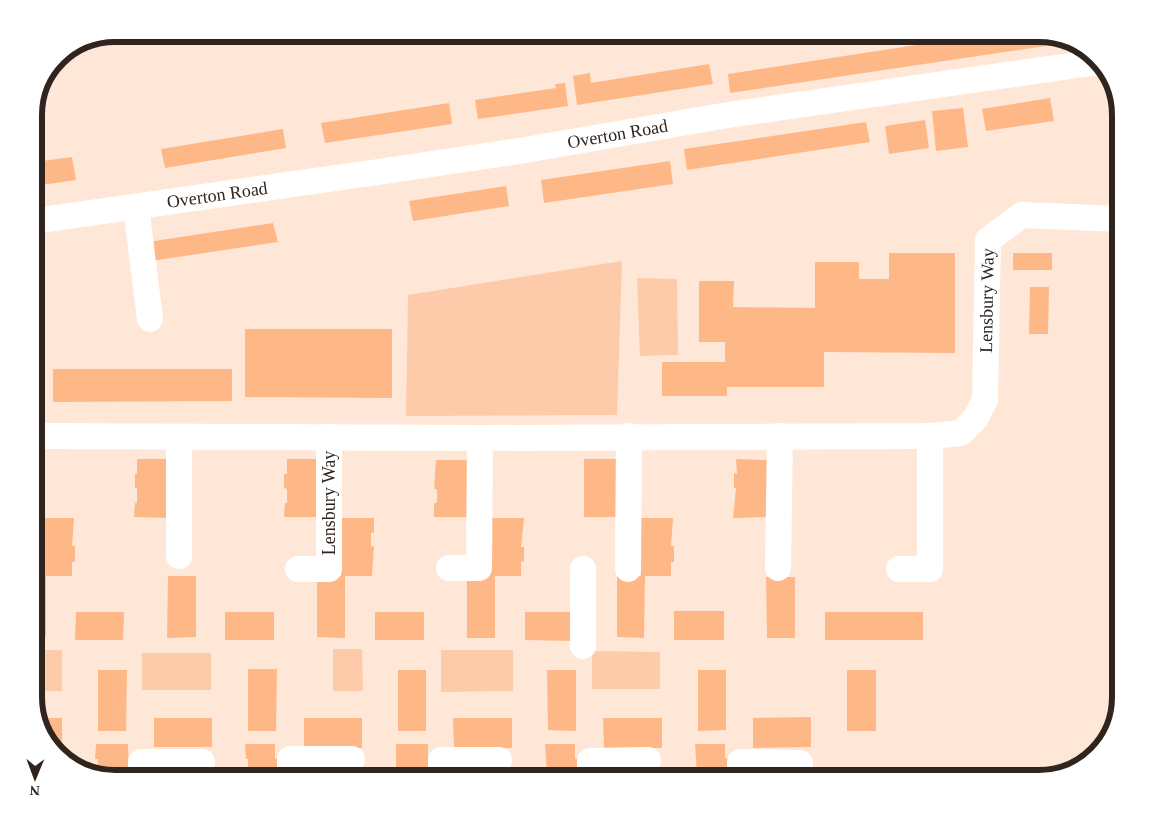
<svg xmlns="http://www.w3.org/2000/svg" width="1155" height="813" viewBox="0 0 1155 813" font-family="'Times New Roman',serif">
<style>
.green{fill:#fdcbaa}
.building{fill:#feb888}
.lines{fill:none;stroke-linecap:round;stroke-linejoin:round}
.minor{stroke:#fff;stroke-width:26}
.labels{text-anchor:middle;stroke-width:4;stroke-linejoin:round;paint-order:stroke}
.street-label{font-size:18px;fill:#30251e;stroke:#fff}
.rim{fill:none;stroke:#30251e;stroke-width:6}
</style>
<rect width="100%" height="100%" fill="#ffe7d7"/>
<g class="green">
<path d="M 622,261 L 617,415 L 406,416 L 408,295 Z"/>
<path d="M 637,278 L 677,279 L 678,355 L 640,356 Z"/>
<path d="M 333,649 L 362,649 L 363,691 L 333,691 Z"/>
<rect x="34" y="650" width="28" height="41"/>
<path d="M 441,650 L 513,650 L 513,691 L 441,692 Z"/>
<path d="M 592,651 L 660,652 L 660,689 L 592,689 Z"/>
<rect x="142" y="653" width="69" height="37"/>
</g>
<g class="building">
<path d="M 987,34 L 1040,34 L 1059,40 L 1059,44 L 730,93 L 728,74 Z"/>
<path d="M 709,64 L 713,84 L 577,105 L 573,76 L 590,73 L 591,83 Z"/>
<path d="M 565,83 L 568,106 L 478,119 L 475,100 L 556,88 L 555,84 Z"/>
<path d="M 1050,98 L 1054,121 L 986,131 L 982,109 Z"/>
<path d="M 449,103 L 452,124 L 325,143 L 321,123 Z"/>
<path d="M 963,108 L 968,147 L 936,151 L 932,111 Z"/>
<path d="M 925,120 L 929,148 L 889,154 L 885,126 Z"/>
<path d="M 866,122 L 870,142 L 687,170 L 684,149 Z"/>
<path d="M 283,129 L 286,148 L 165,168 L 161,149 Z"/>
<path d="M 72,157 L 76,180 L 34,186 L 34,162 Z"/>
<path d="M 670,161 L 673,184 L 544,203 L 541,180 Z"/>
<path d="M 506,186 L 509,206 L 413,221 L 409,201 Z"/>
<path d="M 273,223 L 278,242 L 151,261 L 148,242 Z"/>
<path d="M 889,253 L 955,253 L 955,353 L 824,352 L 824,387 L 727,387 L 727,396 L 662,396 L 662,362 L 725,362 L 725,342 L 699,342 L 699,281 L 734,281 L 733,307 L 815,308 L 815,262 L 859,262 L 859,279 L 889,279 Z"/>
<rect x="1013" y="253" width="39" height="17"/>
<path d="M 1030,287 L 1049,287 L 1048,334 L 1029,334 Z"/>
<path d="M 245,329 L 392,329 L 392,398 L 245,397 Z"/>
<path d="M 53,369 L 232,369 L 232,401 L 53,402 Z"/>
<path d="M 137,459 L 168,459 L 168,518 L 134,517 L 135,503 L 137,503 L 137,488 L 135,488 L 135,474 L 137,474 Z"/>
<path d="M 287,459 L 318,459 L 318,517 L 284,517 L 285,503 L 287,503 L 287,489 L 284,488 L 284,474 L 287,474 Z"/>
<rect x="584" y="459" width="33" height="58"/>
<path d="M 736,459 L 767,460 L 767,517 L 733,518 L 736,488 L 734,488 L 734,473 L 737,474 Z"/>
<path d="M 436,460 L 467,460 L 467,517 L 434,517 L 434,503 L 437,503 L 437,489 L 434,489 Z"/>
<path d="M 42,518 L 74,518 L 72,546 L 75,546 L 75,562 L 72,562 L 72,576 L 46,576 L 46,637 L 34,638 L 34,576 L 42,576 Z"/>
<path d="M 341,518 L 374,518 L 374,533 L 371,533 L 371,547 L 374,546 L 372,576 L 345,576 L 345,638 L 317,637 L 317,577 L 341,576 Z"/>
<path d="M 490,518 L 524,518 L 521,547 L 524,547 L 524,562 L 521,561 L 521,576 L 495,576 L 495,638 L 467,638 L 467,576 L 490,576 Z"/>
<path d="M 641,518 L 673,518 L 671,546 L 674,546 L 674,562 L 671,562 L 671,576 L 645,576 L 644,638 L 617,637 L 617,576 L 641,576 Z"/>
<path d="M 168,576 L 196,576 L 196,637 L 167,638 Z"/>
<path d="M 766,577 L 795,577 L 795,638 L 767,638 Z"/>
<rect x="674" y="611" width="50" height="29"/>
<path d="M 76,612 L 124,612 L 123,640 L 75,640 Z"/>
<rect x="225" y="612" width="49" height="28"/>
<rect x="375" y="612" width="49" height="28"/>
<path d="M 525,612 L 573,612 L 573,641 L 525,640 Z"/>
<rect x="825" y="612" width="98" height="28"/>
<path d="M 248,669 L 277,669 L 276,731 L 248,731 Z"/>
<path d="M 98,670 L 127,670 L 126,731 L 98,731 Z"/>
<rect x="398" y="670" width="28" height="61"/>
<path d="M 547,670 L 576,670 L 576,731 L 548,730 Z"/>
<path d="M 698,670 L 726,670 L 726,730 L 698,731 Z"/>
<rect x="847" y="670" width="29" height="61"/>
<path d="M 811,717 L 811,747 L 753,748 L 753,718 Z"/>
<path d="M 38,718 L 62,718 L 62,747 L 53,747 L 45,738 Z"/>
<rect x="154" y="718" width="58" height="29"/>
<rect x="304" y="718" width="58" height="30"/>
<path d="M 453,718 L 512,718 L 512,748 L 454,748 Z"/>
<path d="M 603,718 L 662,718 L 662,748 L 604,748 Z"/>
<path d="M 96,744 L 128,744 L 129,779 L 115,779 L 98,774 L 98,759 L 95,759 Z"/>
<path d="M 245,744 L 275,744 L 275,759 L 278,758 L 278,773 L 276,773 L 276,779 L 246,779 L 245,773 L 248,773 L 248,759 L 246,759 Z"/>
<rect x="396" y="744" width="32" height="35"/>
<path d="M 545,744 L 575,744 L 575,759 L 577,759 L 577,773 L 575,773 L 575,779 L 545,779 L 545,773 L 547,773 Z"/>
<path d="M 695,744 L 725,744 L 725,758 L 728,758 L 728,773 L 725,773 L 725,779 L 695,779 L 695,773 L 697,773 Z"/>
<path d="M 186,772 L 186,779 L 153,779 L 153,773 Z"/>
</g>
<g class="lines">
<g class="minor">
<path d="M 136,207 L 150,319"/>
<path id="s1" d="M 34,221 L 385,171 L 519,151 L 728,115 L 1098,62"/>
<path id="s2" d="M 34,436 L 480,438 L 930,436 L 961,433 L 975,419 L 985,400 L 988,240 L 1022,215 L 1121,219"/>
<path d="M 179,556 L 179,437"/>
<path d="M 449,568 L 479,568 L 480,438"/>
<path d="M 778,568 L 780,436"/>
<path d="M 298,569 L 329,569 L 329,437"/>
<path d="M 583,569 L 583,646"/>
<path d="M 628,569 L 629,436"/>
<path d="M 899,569 L 930,569 L 930,436"/>
<path d="M 141,779 L 141,762 L 202,762"/>
<path d="M 290,779 L 290,759 L 352,759"/>
<path d="M 441,779 L 441,760 L 499,760"/>
<path d="M 590,779 L 590,761 L 648,760"/>
<path d="M 740,779 L 740,762 L 800,763"/>
</g>
</g>
<g class="labels">
<g class="street-label">
<text dy="6" stroke="none"><textPath href="#s1" startOffset="590">Overton Road</textPath></text>
<text dy="6" stroke="none"><textPath href="#s1" startOffset="185">Overton Road</textPath></text>
<text dy="6" stroke="none"><textPath href="#s2" startOffset="1068">Lensbury Way</textPath></text>
<text transform="translate(329 503) rotate(-90)" y="6">Lensbury Way</text>
</g>
</g>
<path d="M0 0H1155V813H0ZM115 42H1039A73 73 0 0 1 1112 115V697A73 73 0 0 1 1039 770H115A73 73 0 0 1 42 697V115A73 73 0 0 1 115 42Z" fill="#fff" fill-rule="evenodd"/>
<path class="rim" d="M115 42H1039A73 73 0 0 1 1112 115V697A73 73 0 0 1 1039 770H115A73 73 0 0 1 42 697V115A73 73 0 0 1 115 42Z"/>
<g transform="translate(35 778) rotate(181)" stroke="#ffffff" stroke-width="4" paint-order="stroke">
<path d="M0-4L9 19L0 12L-9 19Z" fill="#30251e"/>
<text y="-8" font-size="14" font-weight="bold" text-anchor="middle" fill="#30251e">N</text>
</g>
</svg>
